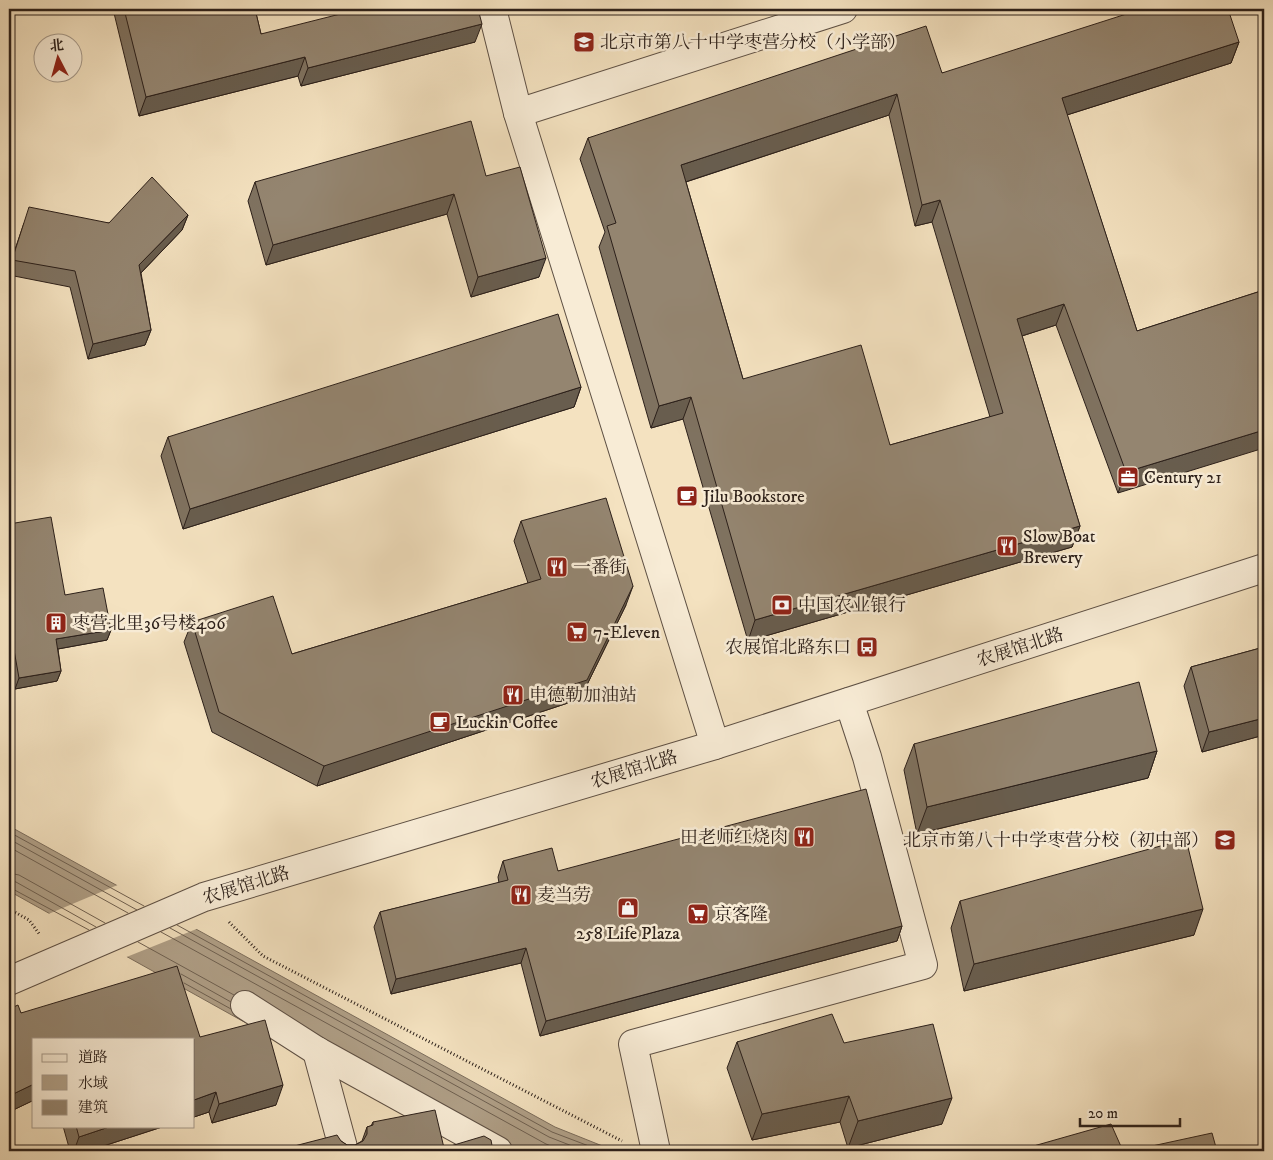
<svg xmlns="http://www.w3.org/2000/svg" width="1273" height="1160" viewBox="0 0 1273 1160" font-family="'IM FELL DW Pica','Noto Serif SC',serif">
<style>
.water{fill:#b0a088;stroke:#7b6d5c}
.pier{fill:#f4e2c0}
.lines{fill:none;stroke-linecap:round;stroke-linejoin:round}
.shore{stroke:#6e6051;stroke-width:1}
.minor-casing{stroke:#5e5044;stroke-width:30}
.path{stroke:#2c201a;stroke-width:3;stroke-dasharray:1 2.5;stroke-linecap:butt}
.minor{stroke:#f8ecd6;stroke-width:28}
.wall{fill:#7f7260;stroke:#2c201a;fill-rule:evenodd}
.shaded-wall{fill:#685d4e;stroke:#2c201a}
.building{fill:#948570;stroke:#2c201a;fill-rule:evenodd}
.labels{text-anchor:middle;stroke-width:5;stroke-linejoin:round;paint-order:stroke}
.poi-label{font-size:18px;fill:#2c201a;stroke:#f8ecd6;text-anchor:start}
.street-label{font-size:18px;fill:#2c201a;stroke:#f8ecd6}
</style>
<rect width="100%" height="100%" fill="#f4e2c0"/>
<filter id="stains"><feTurbulence type="fractalNoise" baseFrequency=".004" numOctaves="4"/><feColorMatrix values="0 0 0 0 .2 0 0 0 0 .09 0 0 0 0 .02 0 0 0 .5 -.17"/></filter>
<radialGradient id="worn" r=".72"><stop offset=".6" stop-color="#630" stop-opacity="0"/><stop offset="1" stop-color="#630" stop-opacity=".3"/></radialGradient>
<path class="water" d="M 9,826 L 555,1127 L 615,1151 L 476,1151 L 9,891 Z"/>
<path class="pier" d="M 120,884 L 199,928 L 124,958 L 46,915 Z"/>
<g class="lines">
<g class="shore">
<path d="M 9,832 L 144,906"/>
<path d="M 9,839 L 137,910"/>
<path d="M 9,847 L 128,913"/>
<path d="M 9,873 L 19,875 L 105,923"/>
<path d="M 9,880 L 16,882 L 96,927"/>
<path d="M 9,887 L 89,930"/>
<path d="M 177,925 L 552,1132 L 602,1151"/>
<path d="M 170,928 L 549,1137 L 585,1151"/>
<path d="M 161,932 L 546,1144 L 564,1151"/>
<path d="M 138,942 L 234,995"/>
<path d="M 181,974 L 231,1002"/>
<path d="M 184,983 L 231,1009"/>
</g>
<g class="minor-casing">
<g id="minor">
<path d="M 492,9 L 518,113 L 715,745"/>
<path d="M 518,113 L 843,9"/>
<path d="M 9,981 L 204,897 L 715,745 L 1264,568"/>
<path d="M 245,1005 L 317,1051 L 498,1151"/>
<path d="M 317,1051 L 344,1151"/>
<path d="M 656,1151 L 633,1044 L 923,965 L 867,757 L 849,702"/>
</g>
</g>
<g class="path">
<path d="M 9,909 L 29,920 L 40,935"/>
<path d="M 229,922 L 263,956 L 622,1141"/>
</g>
<use href="#minor" class="minor"/>
</g>
<g class="wall">
<path d="M 113,9 L 255,9 L 261,34 L 475,42 L 301,86 L 298,76 L 139,116 Z"/>
<path d="M 1239,42 L 1231,63 L 1067,115 L 1137,331 L 1264,290 L 1118,493 L 1056,325 L 1022,336 L 1080,526 L 1072,547 L 748,641 L 683,419 L 651,428 L 599,247 L 605,232 L 580,159 L 588,138 L 942,73 ZM 889,115 L 915,226 L 932,222 L 990,417 L 890,445 L 743,379 L 686,182 Z"/>
<path d="M 486,176 L 539,277 L 471,297 L 447,214 L 266,265 L 248,201 L 255,182 Z"/>
<path d="M 188,215 L 182,230 L 141,273 L 151,330 L 145,345 L 88,359 L 70,287 L 9,275 L 9,267 L 24,223 L 109,223 Z"/>
<path d="M 581,387 L 574,407 L 183,529 L 161,456 L 168,437 Z"/>
<path d="M 521,521 L 626,605 L 580,699 L 317,786 L 212,732 L 184,642 L 192,622 L 292,654 L 528,583 L 514,541 Z"/>
<path d="M 9,524 L 65,595 L 111,630 L 107,640 L 58,649 L 61,671 L 57,681 L 15,689 L 9,654 Z"/>
<path d="M 1264,647 L 1264,735 L 1202,752 L 1184,686 L 1191,667 Z"/>
<path d="M 914,744 L 1157,751 L 1148,778 L 917,834 L 904,770 Z"/>
<path d="M 503,861 L 558,871 L 902,926 L 897,941 L 540,1036 L 521,963 L 391,994 L 374,927 L 380,912 L 499,883 L 498,877 Z"/>
<path d="M 960,901 L 1194,935 L 964,991 L 951,928 Z"/>
<path d="M 9,1009 L 21,1013 L 200,1037 L 276,1105 L 212,1123 L 209,1112 L 194,1117 L 194,1039 L 34,1039 L 34,1100 L 9,1112 Z"/>
<path d="M 737,1042 L 844,1043 L 942,1124 L 848,1148 L 840,1122 L 752,1140 L 727,1068 Z"/>
<path d="M 373,1122 L 444,1148 L 275,1151 L 341,1141 L 347,1145 L 355,1145 L 362,1141 L 367,1127 L 371,1126 Z"/>
<path d="M 63,1126 L 165,1126 L 88,1151 L 70,1151 Z"/>
</g>
<g class="shaded-wall">
<path d="M 482,24 L 475,42 L 301,86 L 308,68 Z"/>
<path d="M 1239,42 L 1231,63 L 1054,119 L 1062,98 Z"/>
<path d="M 305,57 L 298,76 L 139,116 L 146,97 Z"/>
<path d="M 897,94 L 889,115 L 673,186 L 681,165 Z"/>
<path d="M 454,194 L 447,214 L 266,265 L 273,245 Z"/>
<path d="M 940,200 L 932,222 L 915,226 L 922,205 Z"/>
<path d="M 188,215 L 182,230 L 134,280 L 139,265 Z"/>
<path d="M 546,258 L 539,277 L 471,297 L 478,277 Z"/>
<path d="M 1064,304 L 1056,325 L 1009,340 L 1017,319 Z"/>
<path d="M 151,330 L 145,345 L 88,359 L 93,344 Z"/>
<path d="M 581,387 L 574,407 L 183,529 L 190,509 Z"/>
<path d="M 691,397 L 683,419 L 651,428 L 659,406 Z"/>
<path d="M 1264,430 L 1264,448 L 1118,493 L 1126,472 Z"/>
<path d="M 1080,526 L 1072,547 L 748,641 L 755,620 Z"/>
<path d="M 633,586 L 626,605 L 580,699 L 317,786 L 324,766 Z"/>
<path d="M 111,630 L 107,640 L 52,650 L 56,639 Z"/>
<path d="M 61,671 L 57,681 L 15,689 L 19,678 Z"/>
<path d="M 1264,718 L 1264,735 L 1202,752 L 1209,732 Z"/>
<path d="M 1157,751 L 1148,778 L 917,834 L 927,807 Z"/>
<path d="M 1203,909 L 1194,935 L 964,991 L 974,964 Z"/>
<path d="M 902,926 L 897,941 L 540,1036 L 546,1021 Z"/>
<path d="M 526,948 L 521,963 L 391,994 L 396,979 Z"/>
<path d="M 34,1084 L 34,1100 L 9,1112 L 9,1096 Z"/>
<path d="M 283,1085 L 276,1105 L 212,1123 L 219,1104 Z"/>
<path d="M 216,1092 L 209,1112 L 194,1117 L 194,1100 Z"/>
<path d="M 849,1096 L 840,1122 L 752,1140 L 762,1114 Z"/>
<path d="M 952,1098 L 942,1124 L 848,1148 L 858,1121 Z"/>
<path d="M 112,1126 L 165,1126 L 88,1151 L 74,1151 L 79,1137 Z"/>
</g>
<g class="building">
<path d="M 124,9 L 255,9 L 261,34 L 360,9 L 478,9 L 482,24 L 308,68 L 305,57 L 146,97 Z"/>
<path d="M 1142,9 L 1228,9 L 1239,42 L 1062,98 L 1137,331 L 1264,290 L 1264,430 L 1126,472 L 1064,304 L 1017,319 L 1080,526 L 755,620 L 691,397 L 659,406 L 607,226 L 616,223 L 588,138 L 926,26 L 942,73 ZM 897,94 L 922,205 L 940,200 L 1003,413 L 890,445 L 861,345 L 743,379 L 681,165 Z"/>
<path d="M 471,121 L 486,176 L 520,167 L 546,258 L 478,277 L 454,194 L 273,245 L 255,182 Z"/>
<path d="M 152,177 L 188,215 L 139,265 L 151,330 L 93,344 L 75,271 L 12,260 L 29,207 L 109,223 Z"/>
<path d="M 558,314 L 581,387 L 190,509 L 168,437 Z"/>
<path d="M 606,498 L 633,586 L 587,680 L 324,766 L 219,712 L 192,622 L 273,596 L 292,654 L 541,579 L 521,521 Z"/>
<path d="M 51,517 L 65,595 L 103,588 L 111,630 L 56,639 L 61,671 L 19,678 L 9,622 L 9,524 Z"/>
<path d="M 1264,647 L 1264,718 L 1209,732 L 1191,667 Z"/>
<path d="M 1139,682 L 1157,751 L 927,807 L 914,744 Z"/>
<path d="M 866,789 L 902,926 L 546,1021 L 526,948 L 396,979 L 380,912 L 508,880 L 503,861 L 552,848 L 558,871 Z"/>
<path d="M 1186,839 L 1203,909 L 974,964 L 960,901 Z"/>
<path d="M 177,966 L 200,1037 L 265,1020 L 283,1085 L 219,1104 L 216,1092 L 194,1100 L 194,1039 L 34,1039 L 34,1084 L 9,1096 L 9,1009 L 18,1005 L 21,1013 Z"/>
<path d="M 832,1014 L 844,1043 L 933,1024 L 952,1098 L 858,1121 L 849,1096 L 762,1114 L 737,1042 Z"/>
<path d="M 435,1110 L 444,1148 L 484,1136 L 491,1140 L 493,1151 L 275,1151 L 337,1135 L 341,1141 L 347,1145 L 355,1145 L 363,1141 L 367,1134 L 367,1127 L 373,1125 L 373,1122 Z"/>
<path d="M 1111,1124 L 1123,1151 L 1016,1151 Z"/>
<path d="M 76,1126 L 112,1126 L 79,1137 Z"/>
<path d="M 1212,1133 L 1217,1151 L 1129,1151 Z"/>
</g>
<defs>
<g id="school-square" transform="scale(1.125)"><rect x="-9" y="-9" width="18" height="18" rx="4" fill="#8f2418" stroke="#f8ecd6"/><path d="M0-5L7-2L0 1L-7-2ZM-4 1L0 2.5L4 1V4Q0 6-4 4Z" fill="#fff"/></g>
<g id="office-square" transform="scale(1.125)"><rect x="-9" y="-9" width="18" height="18" rx="4" fill="#8f2418" stroke="#f8ecd6"/><path d="M-6-3h4V-5.5h4V-3h4V5H-6ZM-1-4.5V-3h2v-1.5ZM-6 0V1H6V0Z" fill="#fff"/></g>
<g id="cafe-square" transform="scale(1.125)"><rect x="-9" y="-9" width="18" height="18" rx="4" fill="#8f2418" stroke="#f8ecd6"/><path d="M-5.5-4.5H6V0H3Q3 3.5 0 3.5H-2.5Q-5.5 3.5-5.5 0ZM3-3.2v2h1.7v-2ZM-6 4.5H4V6H-6Z" fill="#fff"/></g>
<g id="restaurant-square" transform="scale(1.125)"><rect x="-9" y="-9" width="18" height="18" rx="4" fill="#8f2418" stroke="#f8ecd6"/><path d="M-5-6h1v4h1v-4h1v4h1v-4h1v5L-1.5 .5V6h-2V.5L-5-1ZM5-6V6H3V1.5H1.5Q1.5-4 5-6Z" fill="#fff"/></g>
<g id="bank-square" transform="scale(1.125)"><rect x="-9" y="-9" width="18" height="18" rx="4" fill="#8f2418" stroke="#f8ecd6"/><path d="M-6-4H6V4H-6ZM0-2.3a2.3 2.3 0 1 0 0 4.6a2.3 2.3 0 1 0 0-4.6Z" fill="#fff"/></g>
<g id="building-square" transform="scale(1.125)"><rect x="-9" y="-9" width="18" height="18" rx="4" fill="#8f2418" stroke="#f8ecd6"/><path d="M-4-6H4V6H1V3H-1V6H-4ZM-2.5-4.3h1.7v1.8h-1.7ZM.8-4.3h1.7v1.8H.8ZM-2.5-1h1.7V.8h-1.7ZM.8-1h1.7V.8H.8Z" fill="#fff"/></g>
<g id="supermarket-square" transform="scale(1.125)"><rect x="-9" y="-9" width="18" height="18" rx="4" fill="#8f2418" stroke="#f8ecd6"/><path d="M-6-5.5h2.5l.6 2H6L4.5 2H-2.5L-4.4-4H-6ZM-1.5 3.2a1.3 1.3 0 1 0 .1 0ZM3 3.2a1.3 1.3 0 1 0 .1 0Z" fill="#fff"/></g>
<g id="bus-square" transform="scale(1.125)"><rect x="-9" y="-9" width="18" height="18" rx="4" fill="#8f2418" stroke="#f8ecd6"/><path d="M-5-6H5V4H4V6H2V4H-2V6H-4V4H-5ZM-3.5-4V0h7V-4ZM-3.5 1.2v1.5H-2V1.2ZM2 1.2v1.5H3.5V1.2Z" fill="#fff"/></g>
<g id="shop-square" transform="scale(1.125)"><rect x="-9" y="-9" width="18" height="18" rx="4" fill="#8f2418" stroke="#f8ecd6"/><path d="M-5-2.5h2.3a2.7 3.5 0 0 1 5.4 0H5L5.5 6h-11ZM-1.5-2.5h3a1.5 2.3 0 0 0-3 0Z" fill="#fff"/></g>
</defs>
<g fill-rule="evenodd">
<use href="#school-square" x="584" y="42"/>
<use href="#office-square" x="1128" y="477"/>
<use href="#cafe-square" x="687" y="496"/>
<use href="#restaurant-square" x="1007" y="546"/>
<use href="#restaurant-square" x="557" y="567"/>
<use href="#bank-square" x="782" y="605"/>
<use href="#building-square" x="56" y="623"/>
<use href="#supermarket-square" x="577" y="632"/>
<use href="#bus-square" x="867" y="647"/>
<use href="#restaurant-square" x="513" y="695"/>
<use href="#cafe-square" x="440" y="722"/>
<use href="#restaurant-square" x="804" y="837"/>
<use href="#school-square" x="1225" y="840"/>
<use href="#restaurant-square" x="521" y="895"/>
<use href="#shop-square" x="628" y="908"/>
<use href="#supermarket-square" x="698" y="914"/>
</g>
<g class="labels">
<g class="poi-label">
<text x="600" y="48">北京市第八十中学枣营分校（小学部）</text>
<text x="1144" y="483">Century 21</text>
<text x="703" y="502">Jilu Bookstore</text>
<text x="1023" y="542">Slow Boat<tspan x="1023" dy="21">Brewery</tspan></text>
<text x="573" y="573">一番街</text>
<text x="798" y="611">中国农业银行</text>
<text x="72" y="629">枣营北里36号楼406</text>
<text x="593" y="638">7-Eleven</text>
<text x="851" y="653" text-anchor="end">农展馆北路东口</text>
<text x="529" y="701">申德勒加油站</text>
<text x="456" y="728">Luckin Coffee</text>
<text x="788" y="843" text-anchor="end">田老师红烧肉</text>
<text x="1209" y="846" text-anchor="end">北京市第八十中学枣营分校（初中部）</text>
<text x="537" y="901">麦当劳</text>
<text x="714" y="920">京客隆</text>
<text x="628" y="939" text-anchor="middle">258 Life Plaza</text>
</g>
<g class="street-label">
<text transform="translate(1020 647) rotate(-18)" y="6">农展馆北路</text>
<text transform="translate(634 769) rotate(-17)" y="6">农展馆北路</text>
<text transform="translate(246 885) rotate(-17)" y="6">农展馆北路</text>
</g>
</g>
<rect width="1273" height="1160" fill="none" stroke="#f4e2c0" stroke-width="30"/>
<rect x="10" y="10" width="1253" height="1140" fill="none" stroke="#2c201a" stroke-width="2.5"/>
<rect x="15" y="15" width="1243" height="1130" fill="none" stroke="#2c201a"/>
<rect x="32" y="1038" width="162" height="90" fill="#f8ecd6" stroke="#a69a8b"/>
<rect x="42" y="1054" width="25" height="8" fill="#f8ecd6" stroke="#a69a8b"/>
<text x="78" y="1062" font-size="15" fill="#2c201a">道路</text>
<rect x="42" y="1075" width="25" height="15" fill="#b0a088" stroke="#a69a8b"/>
<text x="78" y="1088" font-size="15" fill="#2c201a">水域</text>
<rect x="42" y="1100" width="25" height="15" fill="#948570" stroke="#a69a8b"/>
<text x="78" y="1112" font-size="15" fill="#2c201a">建筑</text>
<g transform="translate(58 58) rotate(354)"><circle r="24" fill="#f8ecd6" stroke="#a69a8b"/>
<path d="M0-4L9 19L0 12L-9 19Z" fill="#8f2418"/>
<text y="-8" font-size="14" font-weight="bold" text-anchor="middle" fill="#2c201a">北</text>
</g>
<path d="M1080 1118v8h100v-8" fill="none" stroke="#2c201a" stroke-width="2.5"/>
<text x="1088" y="1118" font-size="15" fill="#2c201a" stroke="#f8ecd6" stroke-width="4" paint-order="stroke">20 m</text>
<rect width="100%" height="100%" filter="url(#stains)"/>
<rect width="100%" height="100%" fill="url(#worn)"/>
</svg>
